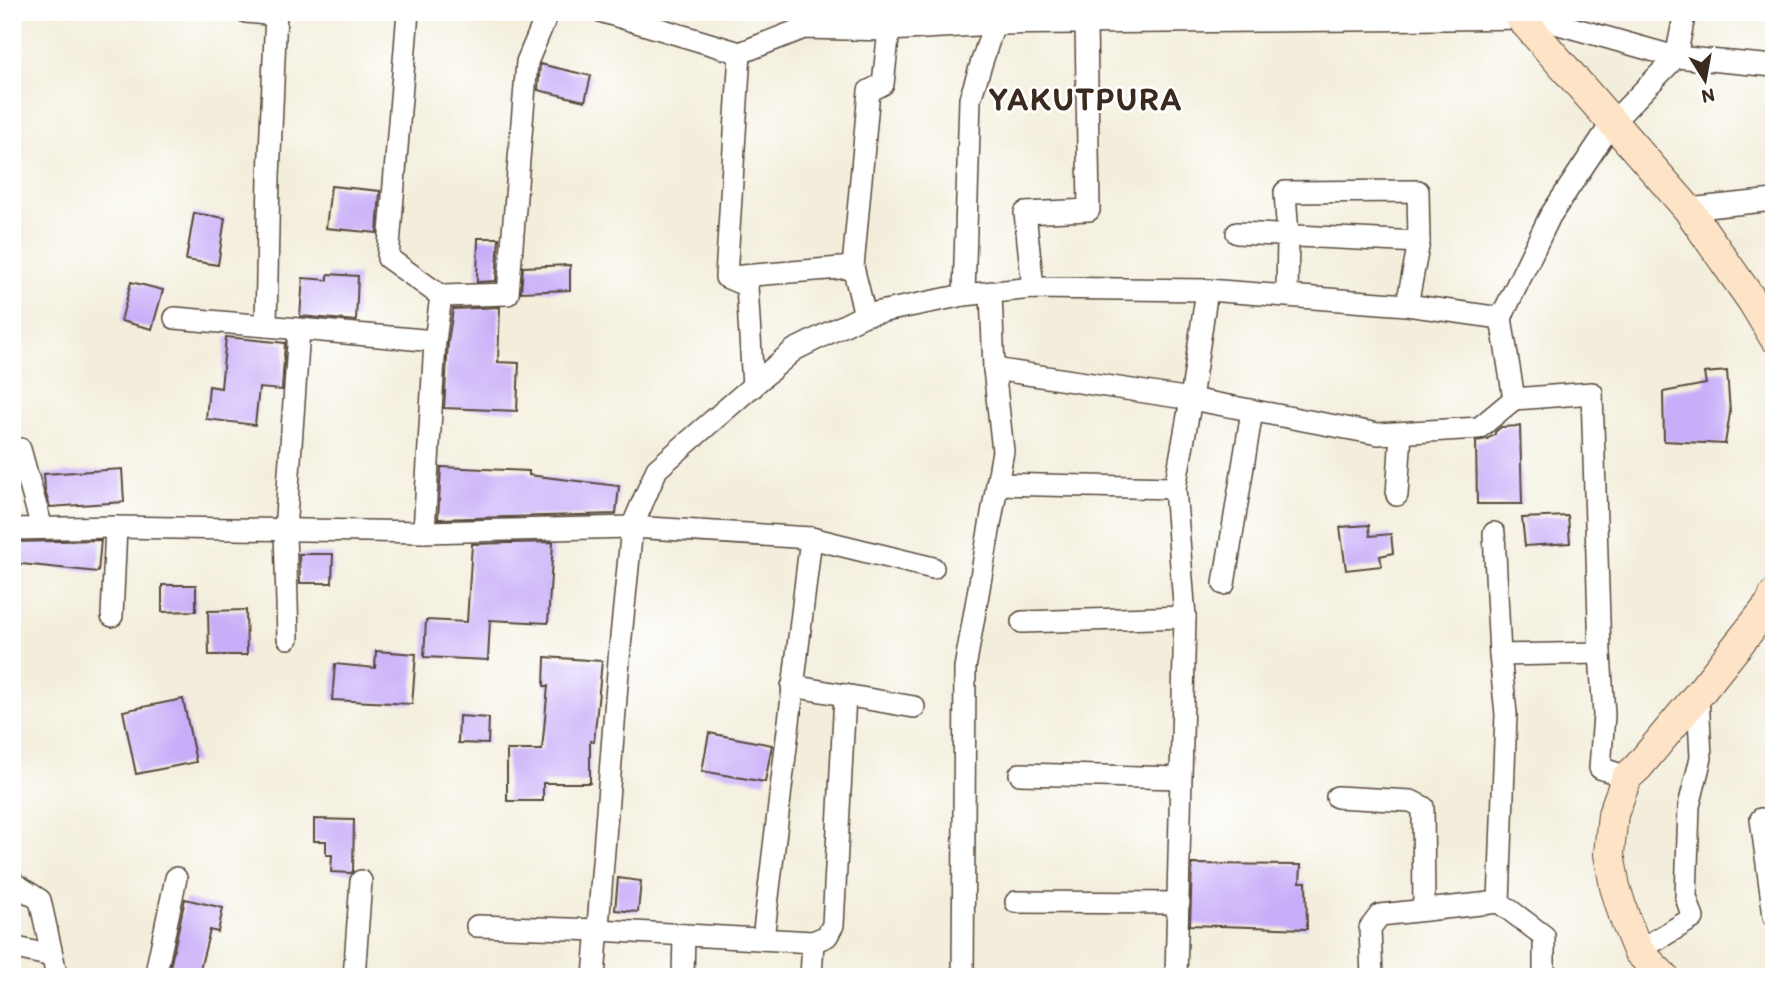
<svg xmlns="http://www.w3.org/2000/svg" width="1786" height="989" viewBox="0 0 1786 989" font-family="Itim,sans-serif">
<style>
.building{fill:#c8aef8}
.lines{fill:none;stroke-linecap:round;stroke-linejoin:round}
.street-casing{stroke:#57473a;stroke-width:24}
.secondary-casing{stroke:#57473a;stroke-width:32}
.street{stroke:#fff;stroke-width:21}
.secondary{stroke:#fee4c6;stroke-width:30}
.labels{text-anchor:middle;stroke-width:5;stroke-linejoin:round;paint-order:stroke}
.district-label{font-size:32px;font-weight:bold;letter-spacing:2px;fill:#3b2a1e;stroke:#fff}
</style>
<rect width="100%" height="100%" fill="#fff"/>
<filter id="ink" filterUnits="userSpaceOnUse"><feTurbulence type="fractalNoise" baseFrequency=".0143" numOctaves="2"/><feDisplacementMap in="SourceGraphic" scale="14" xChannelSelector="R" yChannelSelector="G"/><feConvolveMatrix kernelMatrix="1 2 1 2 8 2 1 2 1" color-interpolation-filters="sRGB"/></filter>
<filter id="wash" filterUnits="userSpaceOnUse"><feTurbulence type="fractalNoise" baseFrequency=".00686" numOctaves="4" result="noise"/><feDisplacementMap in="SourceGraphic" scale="28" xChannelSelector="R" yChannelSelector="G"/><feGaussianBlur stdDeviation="1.57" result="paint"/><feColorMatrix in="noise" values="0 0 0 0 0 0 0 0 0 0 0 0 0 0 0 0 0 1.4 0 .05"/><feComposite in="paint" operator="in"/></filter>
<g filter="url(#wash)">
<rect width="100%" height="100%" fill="#f3eedb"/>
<g id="blocks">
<g class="building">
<path d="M 540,64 L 591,76 L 585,101 L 538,90 Z"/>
<path d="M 331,186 L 380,191 L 377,233 L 326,228 Z"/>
<path d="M 194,213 L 225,218 L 218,265 L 186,260 Z"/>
<path d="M 478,238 L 499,238 L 496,281 L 477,282 Z"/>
<path d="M 570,265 L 570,290 L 521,292 L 523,267 Z"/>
<path d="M 328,274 L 358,276 L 356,321 L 300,316 L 303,278 L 328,280 Z"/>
<path d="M 131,282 L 163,290 L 152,329 L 121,321 Z"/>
<path d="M 500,307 L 498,362 L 519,363 L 517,411 L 444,408 L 448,342 L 453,309 Z"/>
<path d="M 226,337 L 285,343 L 282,390 L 259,388 L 255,425 L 206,419 L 209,386 L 221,388 Z"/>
<path d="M 1727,371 L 1730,413 L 1725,444 L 1664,441 L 1663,392 L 1706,384 L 1704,373 Z"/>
<path d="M 1520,426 L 1522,504 L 1477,504 L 1476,441 L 1487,439 L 1495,434 L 1495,432 L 1501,427 Z"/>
<path d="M 441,467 L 529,471 L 529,475 L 619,486 L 616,514 L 438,519 Z"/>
<path d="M 122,469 L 124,502 L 50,507 L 45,491 L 44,474 Z"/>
<path d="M 1568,516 L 1570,543 L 1525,546 L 1522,518 Z"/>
<path d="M 1369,525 L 1370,536 L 1391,534 L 1393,553 L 1380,556 L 1382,566 L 1346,570 L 1340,527 Z"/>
<path d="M 101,540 L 98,572 L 12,563 L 12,542 Z"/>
<path d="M 553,542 L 548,623 L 490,620 L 488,660 L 424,657 L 426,620 L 467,622 L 472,544 Z"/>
<path d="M 299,554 L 333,554 L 332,583 L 300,583 Z"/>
<path d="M 162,585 L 196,585 L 196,611 L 162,612 Z"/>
<path d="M 246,610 L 247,655 L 209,655 L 208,611 Z"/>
<path d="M 376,651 L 416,654 L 412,704 L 332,700 L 335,664 L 375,668 Z"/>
<path d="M 545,657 L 602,661 L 594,742 L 590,741 L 590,783 L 543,783 L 543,801 L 507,801 L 507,750 L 542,750 L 548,686 L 544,686 Z"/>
<path d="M 183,699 L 196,762 L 136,774 L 123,711 Z"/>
<path d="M 459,716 L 489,718 L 488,744 L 458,743 Z"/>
<path d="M 709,733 L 772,745 L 765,782 L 702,771 Z"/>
<path d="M 314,819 L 354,820 L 353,871 L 351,873 L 331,872 L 332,855 L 326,855 L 326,841 L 314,841 Z"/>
<path d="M 1192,864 L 1301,865 L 1300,882 L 1306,882 L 1307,929 L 1190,925 Z"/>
<path d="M 618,878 L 641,881 L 638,912 L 615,910 Z"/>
<path d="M 185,899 L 223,908 L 218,932 L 210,930 L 198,977 L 168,977 Z"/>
</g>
</g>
</g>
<g filter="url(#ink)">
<use href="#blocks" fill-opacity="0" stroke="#57473a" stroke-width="2"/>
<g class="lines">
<g class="street-casing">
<g id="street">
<path d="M 246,12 L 276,15"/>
<path d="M 408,12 L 388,258 L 441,296"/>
<path d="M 603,12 L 740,53 L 804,28 L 889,30 L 994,24 L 1537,18 L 1676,57 L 1774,66"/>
<path d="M 740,53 L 726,277 L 747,286 L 753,387"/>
<path d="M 1688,209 L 1774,200"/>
<path d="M 1237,233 L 1419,242 L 1418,191 L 1285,192 L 1288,236 L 1287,295"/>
<path d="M 730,277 L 853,267"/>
<path d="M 1033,288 L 1025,213 L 1089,210 L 1086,23"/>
<path d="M 964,295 L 970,99 L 994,24"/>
<path d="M 1407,305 L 1419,242"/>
<path d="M 865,315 L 853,267 L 869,91 L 883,84 L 889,30"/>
<path d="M 175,318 L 435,341"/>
<path d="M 266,326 L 269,177 L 276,12"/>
<path d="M 994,369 L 1191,399 L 1378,434 L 1479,428 L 1514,399"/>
<path d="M 12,448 L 20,449 L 42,528"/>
<path d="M 997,484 L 1175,488"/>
<path d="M 1397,495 L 1401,433"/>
<path d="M 12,529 L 116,527 L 424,532 L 632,527 L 811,538 L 933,568"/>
<path d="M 424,532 L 435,341 L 441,296 L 508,294 L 527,62 L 548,12"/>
<path d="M 1494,533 L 1500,655 L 1506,714 L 1499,902 L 1544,936 L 1544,977"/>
<path d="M 1224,584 L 1252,411"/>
<path d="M 112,616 L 116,527"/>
<path d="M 1022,622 L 1185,617"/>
<path d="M 288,638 L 285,531 L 299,330"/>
<path d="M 1500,655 L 1600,653"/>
<path d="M 792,686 L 914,707"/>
<path d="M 1020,774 L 1180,778"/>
<path d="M 1627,777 L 1600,768 L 1604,715 L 1600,653 L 1592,393 L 1514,399 L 1501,318 L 1550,216 L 1612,123 L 1676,57 L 1685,12"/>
<path d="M 1337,797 L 1411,801 L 1423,807 L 1424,910"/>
<path d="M 1761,819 L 1774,916"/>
<path d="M 12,882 L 40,900 L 57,977"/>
<path d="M 1016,902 L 1179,903"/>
<path d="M 477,926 L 598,930 L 813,942"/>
<path d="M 763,939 L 811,538"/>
<path d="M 12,947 L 52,956"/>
<path d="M 1638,951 L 1693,918 L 1686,897 L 1689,806 L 1701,758 L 1698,695"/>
<path d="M 155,977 L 176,878"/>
<path d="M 354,977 L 361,881"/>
<path d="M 594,977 L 620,647 L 632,527 L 657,469 L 794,350 L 865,315 L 964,295 L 1033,288 L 1207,290 L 1407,305 L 1501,318"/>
<path d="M 683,977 L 684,935"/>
<path d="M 811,977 L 813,942 L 827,936 L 833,925 L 845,695"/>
<path d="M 963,977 L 965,668 L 1003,451 L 994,369 L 991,293"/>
<path d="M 1176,977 L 1185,617 L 1175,488 L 1191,399 L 1207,290"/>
<path d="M 1372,977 L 1370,928 L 1380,915 L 1499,902"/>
</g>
</g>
<g class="secondary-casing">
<g id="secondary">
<path d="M 1521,18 L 1688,209 L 1753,302 L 1774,337"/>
<path d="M 1664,977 L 1638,951 L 1625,919 L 1615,887 L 1609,854 L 1613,814 L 1627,777 L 1638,767 L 1698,695 L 1771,603 L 1774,595"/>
</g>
</g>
<use href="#street" class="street"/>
<use href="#secondary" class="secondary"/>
</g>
</g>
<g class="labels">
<g class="district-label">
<text x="1086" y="110">YAKUTPURA</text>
</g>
</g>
<rect width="1786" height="989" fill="none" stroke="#fff" stroke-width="42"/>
<g transform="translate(1705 80) rotate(169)" stroke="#ffffff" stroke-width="5" paint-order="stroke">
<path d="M0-5L12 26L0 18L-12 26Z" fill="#3b2a1e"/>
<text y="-10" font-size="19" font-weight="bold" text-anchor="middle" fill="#3b2a1e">N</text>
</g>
</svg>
